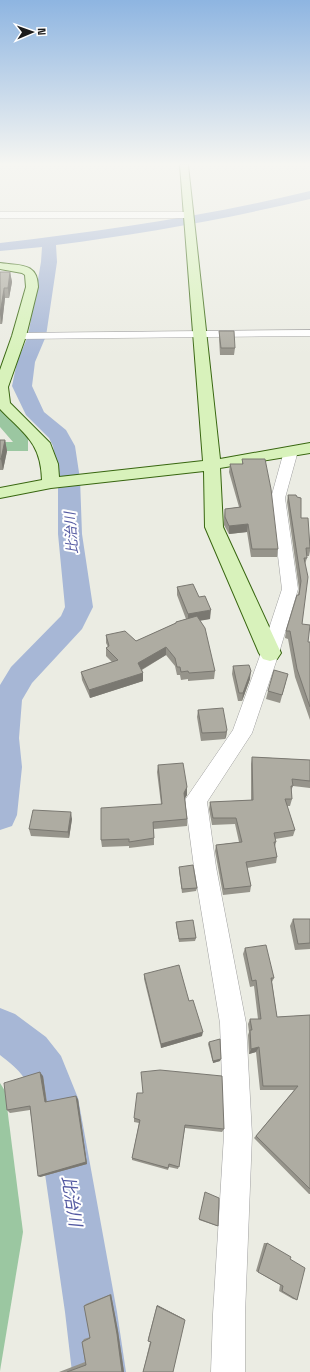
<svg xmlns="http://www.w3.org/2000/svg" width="310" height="1372" viewBox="0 0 310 1372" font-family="'Space Grotesk','Noto Sans JP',sans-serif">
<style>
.forest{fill:#9bc7a1}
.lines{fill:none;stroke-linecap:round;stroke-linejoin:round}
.river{fill:#a7b7d6;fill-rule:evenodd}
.street-casing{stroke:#a0a0a0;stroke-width:1}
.secondary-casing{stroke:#386610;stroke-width:2}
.street{fill:#fff;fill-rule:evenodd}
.secondary{fill:#d8f2bb;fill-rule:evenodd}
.wall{fill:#96948b}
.shaded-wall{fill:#7a7871}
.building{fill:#aeaca2;stroke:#7a7871}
.labels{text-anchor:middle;stroke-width:4;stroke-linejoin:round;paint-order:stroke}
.water-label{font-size:14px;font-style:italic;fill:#5359a1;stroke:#fff}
.near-water-label{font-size:17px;font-style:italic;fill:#5359a1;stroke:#fff}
</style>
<rect width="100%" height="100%" fill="#ebece3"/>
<g class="forest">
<path d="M 0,405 L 28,436 L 28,451 L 0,451 L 0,442 L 13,442 L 0,427 Z"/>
<path d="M 0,1083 L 5,1091 L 23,1232 L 0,1371 Z"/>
</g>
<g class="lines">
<g class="river">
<path d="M 310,191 L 310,199 C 226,219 142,234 56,245 L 57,262 L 46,336 L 35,362 L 32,386 L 44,412 L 66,430 L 75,446 L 80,479 L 82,534 L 93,607 L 82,629 L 32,683 L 22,700 L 19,738 L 22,767 L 17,815 L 12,826 L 0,830 L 0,685 L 11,667 L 61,616 L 65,607 L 58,534 L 58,479 L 53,446 L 49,438 L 26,415 L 12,386 L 17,362 L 28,336 L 41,262 L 42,247 L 0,251 L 0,243 C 104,231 208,216 310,191 Z"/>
<path d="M 0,1008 L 15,1014 L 46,1037 L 61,1056 L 78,1098 L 117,1312 L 126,1372 L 72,1372 L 65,1312 L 34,1098 C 27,1077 17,1068 0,1055 Z"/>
</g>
<g class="street-casing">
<g id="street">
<path d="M 0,212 L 189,212 L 193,215 L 189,218 L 0,218 Z"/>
<path d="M 310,330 L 310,336 L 19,339 L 15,338 L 13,336 L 15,334 L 19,333 Z"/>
<path d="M 291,447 L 296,448 L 298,451 L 285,498 L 298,589 L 279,653 L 252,733 L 207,802 L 216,867 L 246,1023 L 252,1135 L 245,1314 L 245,1372 L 211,1372 L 213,1314 L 224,1135 L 220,1023 L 194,867 L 185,800 L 233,730 L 261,653 L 282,589 L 271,498 L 284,451 L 286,448 Z"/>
</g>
</g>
<g class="secondary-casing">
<path id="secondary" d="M 180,165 L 188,165 L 220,459 L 310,443 L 310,453 L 220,468 L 223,527 L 281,653 L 277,659 L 270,661 L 263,659 L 259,653 L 205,527 L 204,471 L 51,488 L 0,498 L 0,488 L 42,480 C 41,442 24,434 0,409 L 0,370 L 12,336 L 26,287 L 25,275 L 22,273 L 0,269 L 0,263 C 19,266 38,262 38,287 L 26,336 L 8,387 L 10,403 L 50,443 L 58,464 L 59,477 L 203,461 Z"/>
</g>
<use href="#street" class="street"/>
<use href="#secondary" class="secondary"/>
</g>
<g class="wall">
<path d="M 0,272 L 10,272 L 12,282 L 9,298 L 5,298 L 2,324 L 0,324 Z"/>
<path d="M 219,331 L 235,348 L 234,355 L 220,355 L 219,339 Z"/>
<path d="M 0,440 L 5,440 L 7,451 L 3,470 L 0,470 Z"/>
<path d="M 242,459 L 278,549 L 277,557 L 251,557 L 247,532 L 229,534 L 224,525 L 224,517 L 225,509 L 239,507 L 229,472 L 230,464 L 242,464 Z"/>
<path d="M 288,495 L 301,518 L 310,543 L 310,551 L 309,556 L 306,556 L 307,558 L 305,564 L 302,624 L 308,642 L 310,642 L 310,720 L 295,677 L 288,639 L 285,638 L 286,631 L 298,595 L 299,589 L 287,502 Z"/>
<path d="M 177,587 L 199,597 L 210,619 L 200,620 L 215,671 L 214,679 L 188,681 L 188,679 L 181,680 L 180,675 L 177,675 L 175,666 L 166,655 L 142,670 L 143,673 L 143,681 L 90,698 L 82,680 L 81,672 L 112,662 L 106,656 L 106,648 L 108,647 L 106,643 L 106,635 L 136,641 L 176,623 L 176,622 L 186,619 L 177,595 Z"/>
<path d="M 233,666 L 250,679 L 242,701 L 238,701 L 232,674 Z"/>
<path d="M 286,682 L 280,703 L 266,699 L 268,691 Z"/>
<path d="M 198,710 L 227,730 L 226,737 L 225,739 L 201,741 L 197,717 Z"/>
<path d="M 252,757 L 310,760 L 310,788 L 293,786 L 291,791 L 292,799 L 290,806 L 287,806 L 295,830 L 293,836 L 275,839 L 276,842 L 275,847 L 277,857 L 276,863 L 247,868 L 251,886 L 250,892 L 223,895 L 215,851 L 216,845 L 239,842 L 235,824 L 212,825 L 209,809 L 210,802 L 251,800 L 251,764 Z"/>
<path d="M 158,765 L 187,787 L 187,795 L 185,798 L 187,819 L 187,826 L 154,829 L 154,845 L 129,848 L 129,846 L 102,847 L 101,840 L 161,804 L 157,772 Z"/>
<path d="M 72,819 L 69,838 L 31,836 L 29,829 Z"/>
<path d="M 179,867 L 197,888 L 196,891 L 182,893 L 179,870 Z"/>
<path d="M 293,919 L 310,919 L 310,949 L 295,950 L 290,926 Z"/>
<path d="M 176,922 L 196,938 L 195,941 L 179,942 L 176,925 Z"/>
<path d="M 245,948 L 274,978 L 272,982 L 277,1017 L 310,1015 L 310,1194 L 309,1194 L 254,1138 L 294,1090 L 260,1090 L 256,1052 L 249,1054 L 248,1035 L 249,1032 L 248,1024 L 250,1019 L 258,1019 L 254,986 L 250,987 L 243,954 Z"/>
<path d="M 144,974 L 189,1001 L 202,1036 L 161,1048 L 144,979 Z"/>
<path d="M 209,1042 L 220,1061 L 213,1063 L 208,1044 Z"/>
<path d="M 43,1076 L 47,1102 L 78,1099 L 87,1164 L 40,1177 L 30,1110 L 10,1113 L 7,1110 Z"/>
<path d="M 134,1118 L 224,1129 L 222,1132 L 185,1128 L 178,1169 L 169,1167 L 168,1170 L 132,1160 L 132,1158 L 139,1123 L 134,1122 Z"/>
<path d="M 205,1192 L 218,1226 L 217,1226 L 199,1220 Z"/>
<path d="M 264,1243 L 267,1243 L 290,1259 L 297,1300 L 293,1299 L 279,1291 L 280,1285 L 256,1271 Z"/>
<path d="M 111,1294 L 118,1331 L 124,1372 L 59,1372 L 85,1362 L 82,1342 L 84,1339 L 90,1337 L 84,1306 L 86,1304 Z"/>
<path d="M 157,1305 L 184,1319 L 173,1372 L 143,1372 L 150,1342 L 148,1341 L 148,1339 Z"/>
</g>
<g class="shaded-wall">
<path d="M 10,272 L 12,282 L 9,298 L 8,288 Z"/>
<path d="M 4,288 L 5,298 L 2,324 L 0,314 Z"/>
<path d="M 5,440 L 7,451 L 3,470 L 1,459 Z"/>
<path d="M 248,524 L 247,532 L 229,534 L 229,526 Z"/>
<path d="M 211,610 L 210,619 L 188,623 L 188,614 Z"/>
<path d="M 166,647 L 166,655 L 139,671 L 138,663 Z"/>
<path d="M 251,671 L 250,679 L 242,701 L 243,693 Z"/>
<path d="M 143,673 L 143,681 L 90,698 L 89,690 Z"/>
<path d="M 227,730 L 226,737 L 225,739 L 226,732 Z"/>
<path d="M 187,787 L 187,795 L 184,800 L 184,793 Z"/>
<path d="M 71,812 L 72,819 L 69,838 L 68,832 Z"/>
<path d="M 203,1032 L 202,1036 L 161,1048 L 161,1044 Z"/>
<path d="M 259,1047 L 256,1052 L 249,1054 L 251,1049 Z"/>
<path d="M 221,1059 L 220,1061 L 213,1063 L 213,1061 Z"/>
<path d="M 40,1072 L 43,1076 L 47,1106 L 45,1102 Z"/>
<path d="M 76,1096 L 78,1099 L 87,1164 L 40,1177 L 38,1176 Z"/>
<path d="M 111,1294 L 118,1331 L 124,1372 L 122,1372 L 110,1295 Z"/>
<path d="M 157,1305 L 184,1319 L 185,1320 L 157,1306 Z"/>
</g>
<g class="building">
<path d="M 0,272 L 10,272 L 8,288 L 4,288 L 4,289 L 0,314 Z"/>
<path d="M 219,331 L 234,331 L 235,348 L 221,348 Z"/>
<path d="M 0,440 L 5,440 L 1,459 L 0,459 Z"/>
<path d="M 242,459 L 265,459 L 271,489 L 278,549 L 252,549 L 248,524 L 229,526 L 225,517 L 225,509 L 241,507 L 230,464 L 243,464 Z"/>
<path d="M 288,495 L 296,495 L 297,497 L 301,498 L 301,518 L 308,518 L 310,548 L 306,548 L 307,558 L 304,558 L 308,577 L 302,624 L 310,625 L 308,642 L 310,642 L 310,707 L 297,669 L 290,631 L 286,631 L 297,595 L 299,595 L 301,581 Z"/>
<path d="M 193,584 L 199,597 L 205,596 L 211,610 L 188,614 L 177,587 Z"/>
<path d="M 197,616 L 205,628 L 215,671 L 189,673 L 188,671 L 181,672 L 180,667 L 177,667 L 175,658 L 166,647 L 138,663 L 143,673 L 89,690 L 81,672 L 118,660 L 106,648 L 109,646 L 106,635 L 125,631 L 136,641 L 176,623 L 176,622 Z"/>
<path d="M 249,665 L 251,671 L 243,693 L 239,693 L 233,666 Z"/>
<path d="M 274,670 L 288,674 L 282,695 L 268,691 Z"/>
<path d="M 223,708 L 227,730 L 226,732 L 202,733 L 198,710 Z"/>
<path d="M 252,757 L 310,760 L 310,781 L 292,779 L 293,786 L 291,786 L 292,799 L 285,799 L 295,830 L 274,833 L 276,842 L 274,842 L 277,857 L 246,862 L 251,886 L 224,889 L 216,845 L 242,842 L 236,818 L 213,818 L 210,802 L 253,800 Z"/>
<path d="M 183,763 L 187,787 L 184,793 L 187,819 L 153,822 L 154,838 L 129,842 L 129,839 L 101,840 L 101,808 L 162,804 L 158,765 Z"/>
<path d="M 33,810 L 71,812 L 68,832 L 29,829 Z"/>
<path d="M 193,865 L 197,888 L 182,889 L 179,867 Z"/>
<path d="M 293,919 L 310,919 L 310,943 L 298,944 Z"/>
<path d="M 193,920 L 196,938 L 179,939 L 176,922 Z"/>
<path d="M 266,945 L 274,978 L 271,978 L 277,1017 L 310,1015 L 310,1189 L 256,1136 L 298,1086 L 263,1086 L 259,1047 L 251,1049 L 250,1030 L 252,1030 L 250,1019 L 261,1019 L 256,980 L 252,981 L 245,948 Z"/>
<path d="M 179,965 L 189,1001 L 193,1000 L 203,1032 L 161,1044 L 144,974 Z"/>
<path d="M 220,1039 L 221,1059 L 213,1061 L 209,1042 Z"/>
<path d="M 160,1070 L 222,1076 L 224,1129 L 185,1125 L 179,1167 L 169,1164 L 168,1168 L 132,1158 L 140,1120 L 134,1118 L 137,1093 L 143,1093 L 141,1072 Z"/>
<path d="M 40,1072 L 45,1102 L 76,1096 L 86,1162 L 38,1176 L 30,1106 L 7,1110 L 4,1083 Z"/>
<path d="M 205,1192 L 219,1198 L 218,1226 L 199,1219 Z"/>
<path d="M 267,1243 L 291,1257 L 290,1259 L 305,1268 L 297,1300 L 282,1291 L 283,1286 L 258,1272 Z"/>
<path d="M 110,1295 L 117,1334 L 122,1372 L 67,1372 L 86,1365 L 82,1342 L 90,1338 L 84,1306 Z"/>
<path d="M 157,1306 L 185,1320 L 173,1372 L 143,1372 L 151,1342 L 148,1341 Z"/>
</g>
<linearGradient id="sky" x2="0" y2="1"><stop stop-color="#8eb5e1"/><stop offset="0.46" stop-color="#f6f6f2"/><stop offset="1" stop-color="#f6f6f2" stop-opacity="0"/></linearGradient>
<rect width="310" height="357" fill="url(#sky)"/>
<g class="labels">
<g class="water-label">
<text transform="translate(71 533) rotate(-94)" y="5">比治川</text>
</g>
<g class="near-water-label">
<text transform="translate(72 1201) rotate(81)" y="6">比治川</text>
</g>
</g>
<g transform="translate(32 32) rotate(88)" stroke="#ffffff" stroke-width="3" paint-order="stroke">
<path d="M0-3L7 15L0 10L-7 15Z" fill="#1c1c1c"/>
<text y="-6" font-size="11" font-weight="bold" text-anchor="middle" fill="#1c1c1c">N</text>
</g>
</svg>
